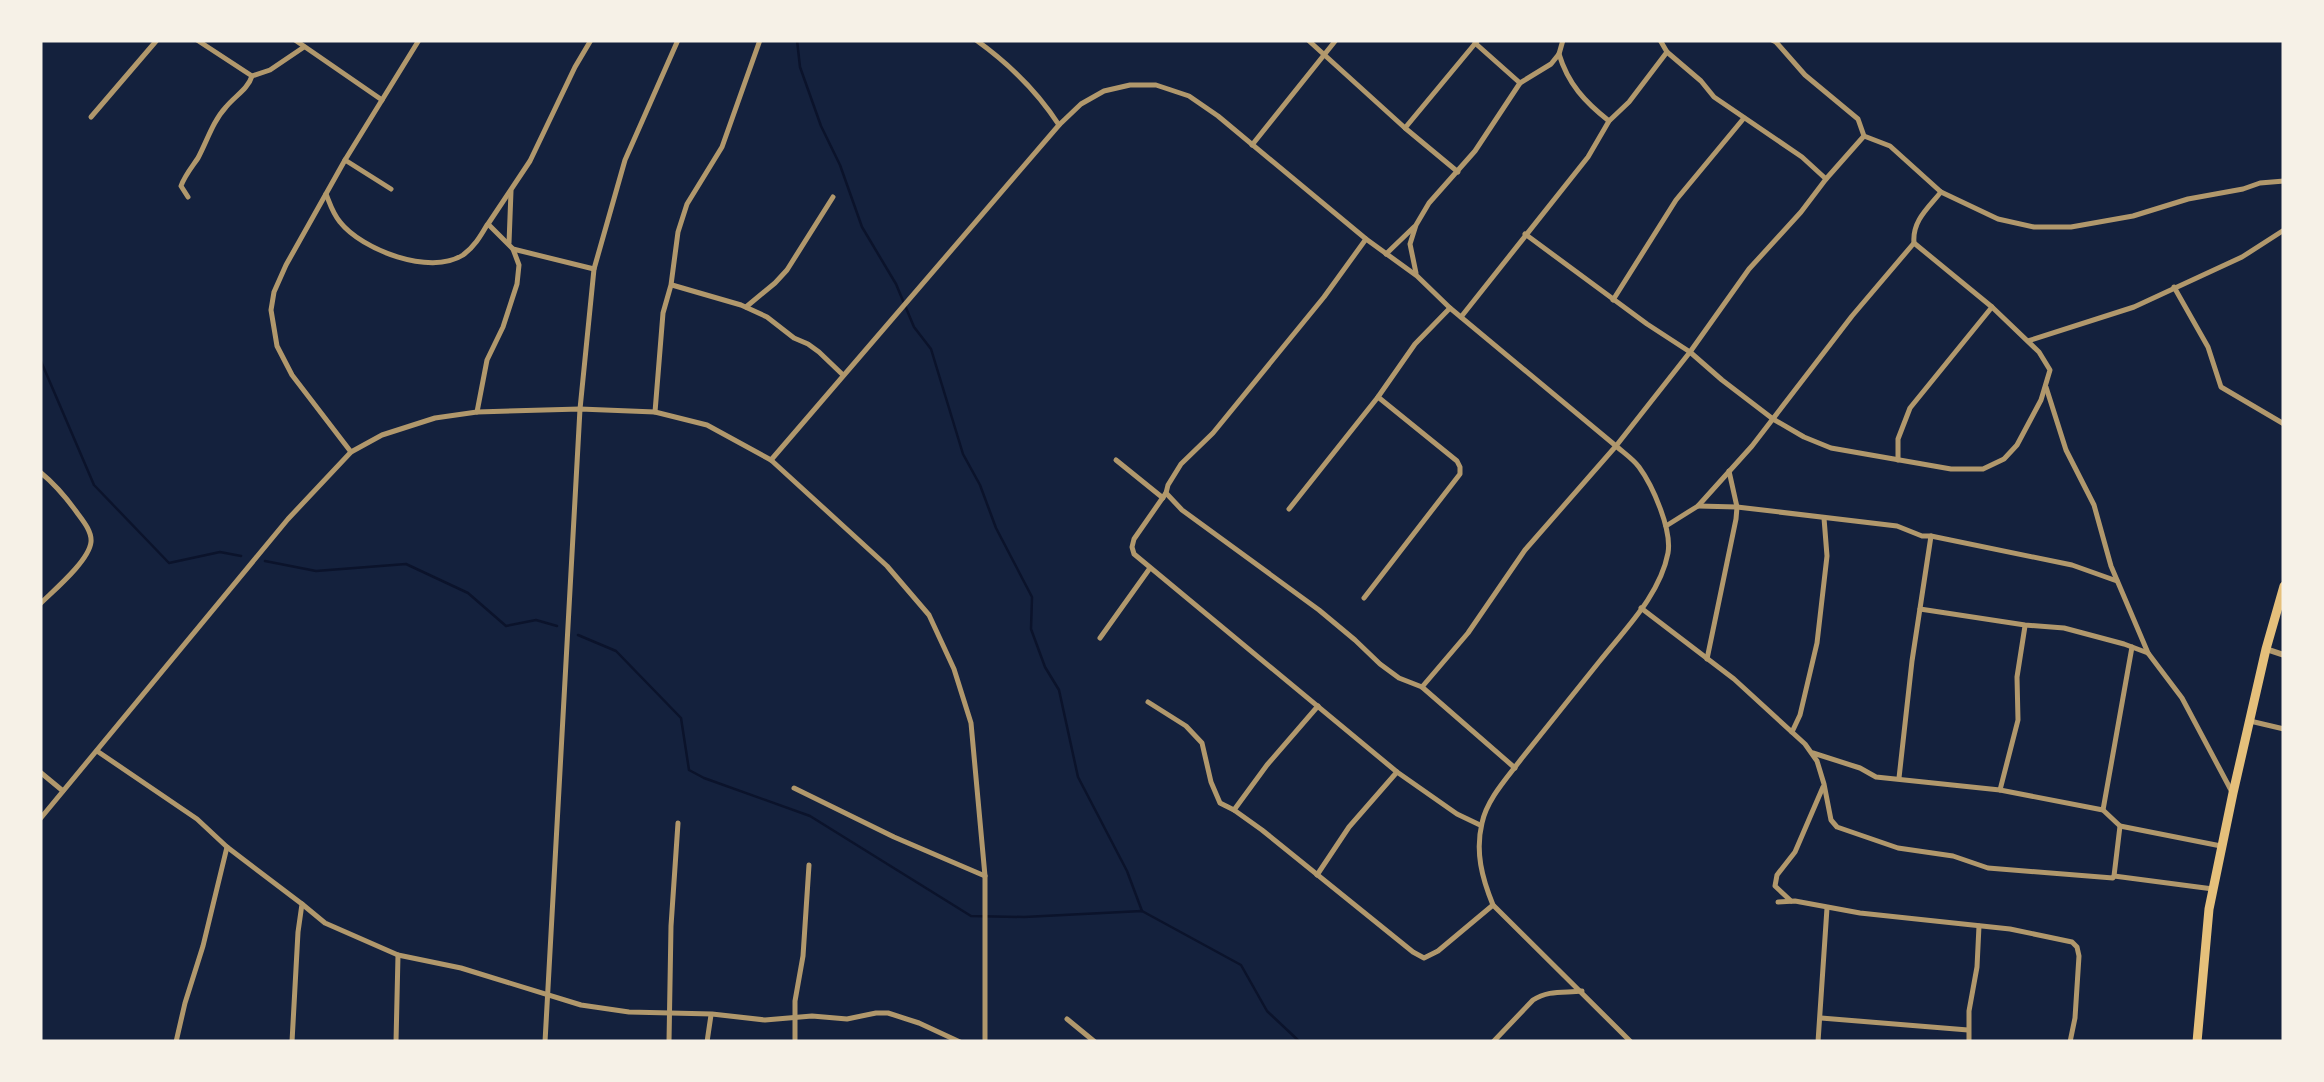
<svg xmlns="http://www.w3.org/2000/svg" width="2324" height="1082" viewBox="0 0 2324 1082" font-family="Quicksand,sans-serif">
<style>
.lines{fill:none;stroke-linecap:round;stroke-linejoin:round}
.stream{stroke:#0b132b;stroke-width:2.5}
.minor{stroke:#b1986c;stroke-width:5}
.tertiary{stroke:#b1986c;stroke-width:6}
.trunk{stroke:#e5c07b;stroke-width:9}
</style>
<rect width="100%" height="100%" fill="#14213d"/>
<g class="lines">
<g class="stream">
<path d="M 797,40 L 800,67 L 821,126 L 840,165 L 862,227 L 896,284 L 914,327 L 931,349 L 963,454 L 980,485 L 996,528 L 1032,597 L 1031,629 L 1045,667 L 1059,690 L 1078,777 L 1127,871 L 1142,911"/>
<path d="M 40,359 L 94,485 L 169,563 L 220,552 L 241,556"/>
<path d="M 265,561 L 316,571 L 406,564 L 468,593 L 506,626 L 536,620 L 557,626"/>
<path d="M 578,635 L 616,651 L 681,718 L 689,770 L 704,778 L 810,816 L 971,916 L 1024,917 L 1142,911 L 1241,965 L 1267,1011 L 1300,1042"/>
</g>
<g class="minor">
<path d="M 197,40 L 252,76"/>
<path d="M 295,40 L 382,100"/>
<path d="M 591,40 L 575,67 L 530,161 L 488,224 L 513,249 L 594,269"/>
<path d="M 976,40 C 1008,63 1037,91 1059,125"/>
<path d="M 1308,40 L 1405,128"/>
<path d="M 1660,40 L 1667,52 L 1701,81 L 1714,97 L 1802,157 L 1826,179"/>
<path d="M 1772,40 L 1776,42 L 1805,75 L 1858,119 L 1864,136 L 1890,146 L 1941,192 L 1998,219 L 2034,227 L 2071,227 L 2133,216 L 2188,199 L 2243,189 L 2260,183 L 2284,181"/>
<path d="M 1475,43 L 1520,83"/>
<path d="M 1559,54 C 1568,84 1585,102 1609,121"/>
<path d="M 91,117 L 157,40"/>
<path d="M 1252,145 L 1336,40"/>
<path d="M 345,160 L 391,189"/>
<path d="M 1458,172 L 1405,128 L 1478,40"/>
<path d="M 326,194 C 330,204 333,214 340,222 C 362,250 430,276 463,255 C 474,247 480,237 487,225"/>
<path d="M 188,197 L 181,186 C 185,175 192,167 198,158 C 207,141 213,121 226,107 C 235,96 248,89 252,76 L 270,70 L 304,47"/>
<path d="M 1525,234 L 1647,324 L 1690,352 L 1722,380 L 1773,419 L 1804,437 L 1831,448 L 1951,469 L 1983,469 L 2004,459 L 2017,445 L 2041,400 L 2050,370 L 2039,352 L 1992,307 L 1914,243"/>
<path d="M 1366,239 L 1324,297 L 1213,433 L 1181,464 L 1168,485 L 1166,493 L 1182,510 L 1319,610 L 1355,640 L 1380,664 L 1399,678 L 1422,687 L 1515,768"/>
<path d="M 509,243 L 511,191"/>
<path d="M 1386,254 L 1414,227"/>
<path d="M 1416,273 L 1410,244 L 1416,225 L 1429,203 L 1475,151 L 1520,83 L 1551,64 L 1559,54 L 1563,40"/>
<path d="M 672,285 L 741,305 L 767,317 L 794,338 L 808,344 L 819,352 L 843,375"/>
<path d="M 2174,287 L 2208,347 L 2221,387 L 2284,424"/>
<path d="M 1613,300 L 1676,200 L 1744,118"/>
<path d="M 746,307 L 775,283 L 787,270 L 833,197"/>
<path d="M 1461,317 L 1588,157 L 1609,121 L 1629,102 L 1667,52"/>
<path d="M 2028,341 L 2134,307 L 2242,257 L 2284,230"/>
<path d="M 2046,387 L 2066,450 L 2094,505 L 2111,566 L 2148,653"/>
<path d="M 477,412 L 487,360 L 503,327 L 517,284 L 519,265 L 513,249"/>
<path d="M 655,412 L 663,313 L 671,285 L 678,232 L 687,204 L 722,147 L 760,40"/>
<path d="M 351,452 L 292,375 L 277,346 L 271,310 L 274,292 L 286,265 L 345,160 L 419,40"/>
<path d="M 771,460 L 1059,125 L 1081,104 L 1104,91 L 1130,85 L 1156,85 L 1189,96 L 1218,116 L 1366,239 L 1417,276 L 1450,308 L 1616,446 C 1624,453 1633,459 1639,467 C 1653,486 1672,530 1668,553 C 1660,595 1625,629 1599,662 C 1573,694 1548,726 1522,758 C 1507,778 1487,799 1482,823 C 1475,852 1482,878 1493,905 L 1631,1042"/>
<path d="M 1116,460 L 1163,498"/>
<path d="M 1898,460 L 1898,439 L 1910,408 L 1992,307"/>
<path d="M 40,472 C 56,485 66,497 78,514 C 84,522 92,532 91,542 C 89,561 53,591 40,604"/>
<path d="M 1166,493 L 1134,539 L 1132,547 L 1134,554 L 1397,772 L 1457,814 L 1480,825"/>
<path d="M 1698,506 L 1737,507 L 1897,526 L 1922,536 L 1931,536 L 1912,661 L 1899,778"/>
<path d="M 1289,509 L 1378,397 L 1415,344 L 1450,308"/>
<path d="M 1666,526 L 1698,506 L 1752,446 L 1852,316 L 1914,243 C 1912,221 1928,208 1941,192"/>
<path d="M 1931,536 L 2072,565 L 2117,581"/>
<path d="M 1364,598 L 1460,474 L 1460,467 L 1457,461 L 1378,397"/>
<path d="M 1641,608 L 1734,679 L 1805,744 L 1817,761 L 1824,784 L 1831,820 L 1837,827 L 1898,848 L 1953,856 L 1988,868 L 2113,878 L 2114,876 L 2213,889"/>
<path d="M 1920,609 L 2025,625 L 2064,628 L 2124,644 L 2148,653 L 2182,698 L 2232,792"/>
<path d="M 1100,638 L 1150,568"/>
<path d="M 1707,659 L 1736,519 L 1737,507 L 1729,471"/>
<path d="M 1422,687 L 1468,633 L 1525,550 L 1616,446 L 1690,352 L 1749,269 L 1801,212 L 1826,179 L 1864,136"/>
<path d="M 1148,702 L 1186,726 L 1202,743 L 1211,782 L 1220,803 L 1234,810 L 1262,830 L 1413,952 L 1424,958 L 1438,951 L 1493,905"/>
<path d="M 2250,721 L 2284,729"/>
<path d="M 1792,732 L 1800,715 L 1817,643 L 1827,556 L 1824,518"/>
<path d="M 97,751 L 197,819 L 227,847 L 302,904 L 298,932 L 292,1042"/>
<path d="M 1813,753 L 1860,768 L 1876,777 L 2000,790 L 2103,810 L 2120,826 L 2221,846"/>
<path d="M 40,772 L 63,791"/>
<path d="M 794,788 L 894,837 L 985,876"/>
<path d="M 2000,790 L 2018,720 L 2017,677 L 2025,626"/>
<path d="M 1234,810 L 1267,765 L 1318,706"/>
<path d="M 2103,810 L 2132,647"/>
<path d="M 40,819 L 288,519 L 351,452 L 382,435 L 435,418 L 477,412 L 580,409 L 655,412 L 707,425 L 771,460 L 887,566 L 929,615 L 954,669 L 971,723 L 985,876 L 985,1042"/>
<path d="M 1317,875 L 1349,827 L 1397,772"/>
<path d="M 2114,876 L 2120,826"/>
<path d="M 1791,901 L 1775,886 L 1777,875 L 1795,852 L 1823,787"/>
<path d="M 1778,902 L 1795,901 L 1860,913 L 2010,929 L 2072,942 L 2077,947 L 2079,956 L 2075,1018 L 2070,1042"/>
<path d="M 302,904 L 325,923 L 398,955 L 461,968 L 581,1005 L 629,1012 L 712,1014 L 765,1020 L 812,1016 L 847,1019 L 876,1013 L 888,1013 L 919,1023 L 960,1042"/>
<path d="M 1821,1018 L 1968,1030"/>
<path d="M 1067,1019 L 1095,1042"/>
<path d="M 176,1042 L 185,1003 L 203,946 L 227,847"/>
<path d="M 396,1042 L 398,955"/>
<path d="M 545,1042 L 580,409 L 594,269 L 625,160 L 678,40"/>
<path d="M 669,1042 L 671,926 L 678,823"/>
<path d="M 707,1042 L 711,1015"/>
<path d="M 795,1042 L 795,1001 L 803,956 L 809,865"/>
<path d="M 1493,1042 L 1533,1000 C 1548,990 1564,993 1582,991"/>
<path d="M 1818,1042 L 1827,908"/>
<path d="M 1969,1042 L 1969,1011 L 1977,967 L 1979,926"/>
</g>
<path class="tertiary" d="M 2266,649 L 2284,655"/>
<path class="trunk" d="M 2197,1042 L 2209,909 L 2233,793 L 2266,649 L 2284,586"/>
</g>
<rect width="2324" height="1082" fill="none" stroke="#f6f1e7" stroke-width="85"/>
</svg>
